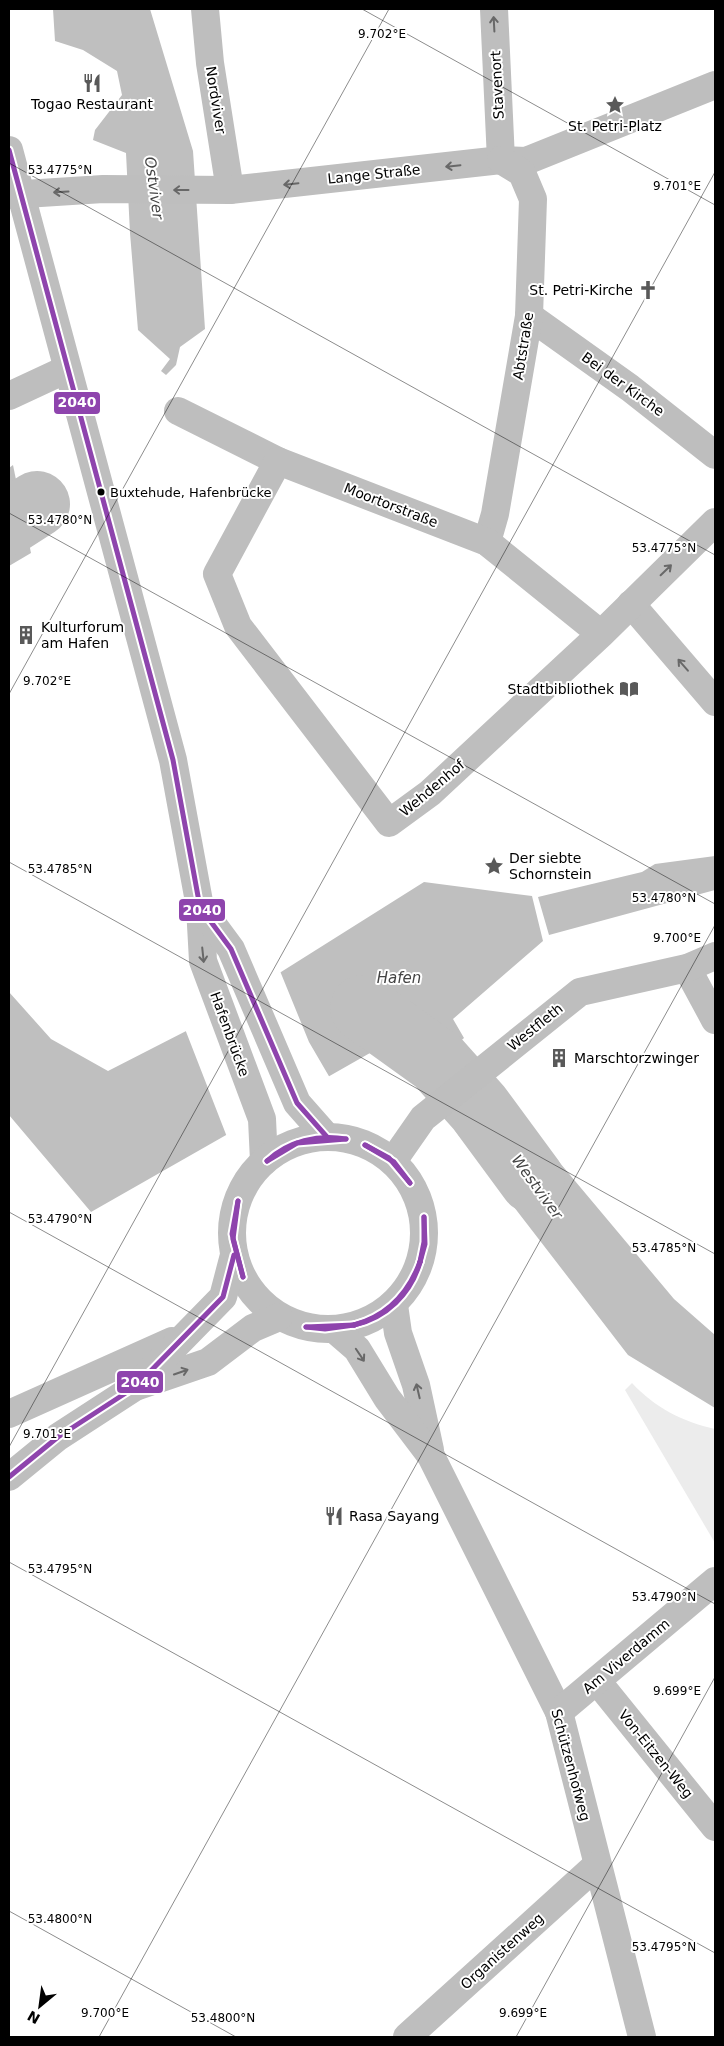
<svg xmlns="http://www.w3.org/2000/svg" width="724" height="2046" viewBox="0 0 724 2046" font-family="'DejaVu Sans',sans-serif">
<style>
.green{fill:#ececec}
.water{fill:#bfbfbf}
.pier{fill:#fff}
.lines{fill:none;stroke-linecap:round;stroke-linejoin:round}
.river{stroke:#bfbfbf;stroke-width:66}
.minor{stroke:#bebebe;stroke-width:28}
.bus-1-casing{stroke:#fff;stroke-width:9}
.bus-1{stroke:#8e44ad;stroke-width:5}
.oneway{stroke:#686868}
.ticks{fill:none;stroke:#000;stroke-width:1;stroke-opacity:0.45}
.bus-dot{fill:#000;stroke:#fff;stroke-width:2}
.labels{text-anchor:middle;stroke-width:4;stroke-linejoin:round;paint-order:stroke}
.bus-label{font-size:13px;fill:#000;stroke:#fff;text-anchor:start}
.street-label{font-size:14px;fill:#000;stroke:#fff}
.poi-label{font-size:14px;fill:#000;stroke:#fff;text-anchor:start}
.water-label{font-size:15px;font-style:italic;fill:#444;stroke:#fff}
.ticks-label{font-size:12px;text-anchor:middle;fill:#000;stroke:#fff;stroke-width:4;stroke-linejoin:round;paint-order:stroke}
.line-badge{stroke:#fff;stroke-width:2}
.badge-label{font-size:14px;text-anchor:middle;font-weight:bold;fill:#fff}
</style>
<rect width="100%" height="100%" fill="#fff"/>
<path class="green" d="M 632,1383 C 654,1407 683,1422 715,1429 L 715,1543 L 625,1390 Z"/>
<g class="water">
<path d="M 53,9 L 150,9 L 193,151 L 205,329 L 180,347 L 176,365 L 166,375 L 161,371 L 170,359 L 138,330 L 130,233 L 126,153 L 93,140 L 95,130 L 122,95 L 117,71 L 83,50 L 55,41 Z"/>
<path d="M 13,465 L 31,553 L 9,566 L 9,468 Z"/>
<path d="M 715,856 L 715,890 L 549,935 L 538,897 L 642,872 L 655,864 Z"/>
<path d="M 424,882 L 532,896 L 543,941 L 453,1019 L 464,1038 L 415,1080 L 384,1045 L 91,1212 L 9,1115 L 9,992 L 51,1039 L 108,1071 L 192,1028 Z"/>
<path d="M 498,1089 L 674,1299 L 715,1335 L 715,1408 L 628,1355 L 454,1129 Z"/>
</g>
<path class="pier" d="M 280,971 L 309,1042 L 330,1078 L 227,1137 L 185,1029 Z"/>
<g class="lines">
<g class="river">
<path d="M 9,522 L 37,504"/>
<path d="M 363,1008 L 438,1062 L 479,1108 L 532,1180"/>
</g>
<g class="minor">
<path d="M 205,9 L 210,63 L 230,190"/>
<path d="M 494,9 L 501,160"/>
<path d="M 9,150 L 173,760 L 200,907 L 203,961 L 262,1119 L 264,1161"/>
<path d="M 9,195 L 103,189 L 230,190 L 501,160 L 526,161 L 715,85"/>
<path d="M 529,316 L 630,388 L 715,455"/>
<path d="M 9,396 L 67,369"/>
<path d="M 178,411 L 278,461"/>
<path d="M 487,542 L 495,514 L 529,316 L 533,199 L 522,173 L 501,160"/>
<path d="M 631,604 L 715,702"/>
<path d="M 601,634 L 487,542 L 278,461 L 217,574 L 238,626 L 389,823 L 430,793 L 601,634 L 715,522"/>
<path d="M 200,907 L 231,949 L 297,1103 L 327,1137"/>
<path d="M 687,968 L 715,1020"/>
<circle cx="328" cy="1233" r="96"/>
<path d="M 393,1161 L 423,1118 L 580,992 L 687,968 L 715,956"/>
<path d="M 394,1305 L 398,1333 L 416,1385 L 430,1450"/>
<path d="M 335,1330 L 357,1349 L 387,1398 L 431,1456 L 559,1712 L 642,2037"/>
<path d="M 138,1386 L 208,1362 L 253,1328 L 279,1317"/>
<path d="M 9,1414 L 172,1341"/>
<path d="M 9,1477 L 58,1437 L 135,1387 L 223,1297 L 234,1255"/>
<path d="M 597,1681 L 715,1827"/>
<path d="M 559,1712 L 715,1581"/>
<path d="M 407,2037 L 597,1865"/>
</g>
<g class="bus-1-casing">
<g id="bus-1">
<path d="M 9,150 L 173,760 L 200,907 L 231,949 L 297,1103 L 327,1137"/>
<path d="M 365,1145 L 389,1158 L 410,1183"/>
<path d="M 365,1145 L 394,1162 L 410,1183"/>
<path d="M 267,1161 C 288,1141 319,1134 346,1139"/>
<path d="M 267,1161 L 297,1143 L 346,1139"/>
<path d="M 238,1201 L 233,1239 L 243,1277"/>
<path d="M 238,1201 L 232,1234 L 243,1277"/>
<path d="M 420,1262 L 424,1242 L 424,1217"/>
<path d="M 420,1262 L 425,1244 L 424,1217"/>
<path d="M 354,1325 C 387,1316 408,1294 420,1262"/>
<path d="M 354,1325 C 386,1318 411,1294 420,1262"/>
<path d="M 306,1327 L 325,1329 L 354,1325"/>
<path d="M 306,1327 L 354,1325"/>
<path d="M 9,1477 L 58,1437 L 135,1387 L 223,1297 L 234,1255"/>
</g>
</g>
<use href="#bus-1" class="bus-1"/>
</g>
<defs><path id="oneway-shaft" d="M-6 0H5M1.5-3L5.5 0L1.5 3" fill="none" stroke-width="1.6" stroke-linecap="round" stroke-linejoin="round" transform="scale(1.25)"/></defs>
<g class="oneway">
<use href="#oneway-shaft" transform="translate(494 24) rotate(-93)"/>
<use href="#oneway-shaft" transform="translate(453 166) rotate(174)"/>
<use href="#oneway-shaft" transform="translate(291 184) rotate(174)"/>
<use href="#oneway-shaft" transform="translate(181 190) rotate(-180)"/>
<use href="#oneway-shaft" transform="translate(61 192) rotate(177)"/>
<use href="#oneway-shaft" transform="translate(666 570) rotate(-44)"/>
<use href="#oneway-shaft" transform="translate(683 665) rotate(-131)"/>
<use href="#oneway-shaft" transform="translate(203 955) rotate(84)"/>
<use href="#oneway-shaft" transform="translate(360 1355) rotate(56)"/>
<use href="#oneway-shaft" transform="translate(181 1372) rotate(-19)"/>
<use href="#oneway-shaft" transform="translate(418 1391) rotate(-103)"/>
</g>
<path class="ticks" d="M 362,9 L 715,205M 9,163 L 715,555M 9,513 L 715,904M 9,694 L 389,9M 9,862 L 715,1254M 9,1212 L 715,1604M 9,1447 L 715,172M 9,1562 L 715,1953M 9,1911 L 236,2037M 99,2037 L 715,925M 516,2037 L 715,1677"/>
<defs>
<g id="restaurant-bare" transform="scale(1.5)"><path d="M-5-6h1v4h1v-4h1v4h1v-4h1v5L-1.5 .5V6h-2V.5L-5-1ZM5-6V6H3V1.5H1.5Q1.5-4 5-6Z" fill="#595959" stroke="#fff" stroke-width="2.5" paint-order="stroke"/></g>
<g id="sight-bare" transform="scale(1.5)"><path d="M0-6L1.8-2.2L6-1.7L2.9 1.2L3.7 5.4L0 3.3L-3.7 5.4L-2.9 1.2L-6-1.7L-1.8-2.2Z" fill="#595959" stroke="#fff" stroke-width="2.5" paint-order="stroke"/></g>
<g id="church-bare" transform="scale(1.5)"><path d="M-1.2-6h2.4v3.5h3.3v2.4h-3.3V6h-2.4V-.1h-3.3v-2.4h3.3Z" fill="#595959" stroke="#fff" stroke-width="2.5" paint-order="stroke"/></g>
<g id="building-bare" transform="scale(1.5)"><path d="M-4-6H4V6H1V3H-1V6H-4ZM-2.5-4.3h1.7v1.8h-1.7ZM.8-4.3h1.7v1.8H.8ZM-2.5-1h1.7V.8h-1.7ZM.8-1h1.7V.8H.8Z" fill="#595959" stroke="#fff" stroke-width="2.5" paint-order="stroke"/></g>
<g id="library-bare" transform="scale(1.5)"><path d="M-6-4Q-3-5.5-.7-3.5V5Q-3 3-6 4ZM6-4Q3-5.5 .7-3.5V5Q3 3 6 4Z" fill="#595959" stroke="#fff" stroke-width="2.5" paint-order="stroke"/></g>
</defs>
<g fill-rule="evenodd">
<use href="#restaurant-bare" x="92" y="83"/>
<use href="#sight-bare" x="615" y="105"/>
<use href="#church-bare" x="648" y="290"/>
<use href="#building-bare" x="26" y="635"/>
<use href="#library-bare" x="629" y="689"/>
<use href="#sight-bare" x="494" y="866"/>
<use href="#building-bare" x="559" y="1058"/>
<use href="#restaurant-bare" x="334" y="1516"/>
</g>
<circle class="bus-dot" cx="101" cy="492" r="4.5"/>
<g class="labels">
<g class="bus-label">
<text x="110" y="497">Buxtehude, Hafenbrücke</text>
</g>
<g class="street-label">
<text transform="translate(497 85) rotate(-93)" y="5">Stavenort</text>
<text transform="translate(216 100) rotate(81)" y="5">Nordviver</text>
<text transform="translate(374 174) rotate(-6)" y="5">Lange Straße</text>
<text transform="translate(523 346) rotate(-81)" y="5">Abtstraße</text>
<text transform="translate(623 384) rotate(36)" y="5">Bei der Kirche</text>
<text transform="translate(391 505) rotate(21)" y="5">Moortorstraße</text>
<text transform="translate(432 788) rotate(-40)" y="5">Wehdenhof</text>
<text transform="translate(535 1027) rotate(-39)" y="5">Westfleth</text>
<text transform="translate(230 1034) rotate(70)" y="5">Hafenbrücke</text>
<text transform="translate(626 1656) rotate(-40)" y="5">Am Viverdamm</text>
<text transform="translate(656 1754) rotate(51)" y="5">Von-Eitzen-Weg</text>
<text transform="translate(571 1765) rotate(75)" y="5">Schützenhofweg</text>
<text transform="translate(502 1951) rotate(-42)" y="5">Organistenweg</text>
</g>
<g class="poi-label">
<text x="92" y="109" text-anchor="middle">Togao Restaurant</text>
<text x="615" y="131" text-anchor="middle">St. Petri-Platz</text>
<text x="633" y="295" text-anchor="end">St. Petri-Kirche</text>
<text x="41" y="632">Kulturforum<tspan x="41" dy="16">am Hafen</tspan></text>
<text x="614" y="694" text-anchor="end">Stadtbibliothek</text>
<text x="509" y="863">Der siebte<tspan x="509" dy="16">Schornstein</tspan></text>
<text x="574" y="1063">Marschtorzwinger</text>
<text x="349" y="1521">Rasa Sayang</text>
</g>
<g class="water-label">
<text transform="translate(154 188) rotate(82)" y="5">Ostviver</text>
<text x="399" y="983">Hafen</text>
<text transform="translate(537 1187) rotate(54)" y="5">Westviver</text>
</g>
</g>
<g class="ticks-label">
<text x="382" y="38">9.702°E</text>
<text x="60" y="174">53.4775°N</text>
<text x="677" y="190">9.701°E</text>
<text x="60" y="524">53.4780°N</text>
<text x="664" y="552">53.4775°N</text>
<text x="47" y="685">9.702°E</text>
<text x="60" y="873">53.4785°N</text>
<text x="664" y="902">53.4780°N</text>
<text x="677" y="942">9.700°E</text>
<text x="60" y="1223">53.4790°N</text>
<text x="664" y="1252">53.4785°N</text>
<text x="47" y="1438">9.701°E</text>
<text x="60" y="1573">53.4795°N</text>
<text x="664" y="1601">53.4790°N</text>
<text x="677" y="1695">9.699°E</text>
<text x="60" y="1923">53.4800°N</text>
<text x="664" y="1951">53.4795°N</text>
<text x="105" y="2017">9.700°E</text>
<text x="523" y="2017">9.699°E</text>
<text x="223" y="2022">53.4800°N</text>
</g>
<g class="line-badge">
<rect x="53" y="391" width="48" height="24" rx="5" fill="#8e44ad"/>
<rect x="178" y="898" width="48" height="24" rx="5" fill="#8e44ad"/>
<rect x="116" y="1370" width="48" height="24" rx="5" fill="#8e44ad"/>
</g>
<g class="badge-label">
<text x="77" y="407">2040</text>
<text x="202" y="915">2040</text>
<text x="140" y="1387">2040</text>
</g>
<rect width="724" height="2046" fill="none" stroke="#000000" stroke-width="20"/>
<g transform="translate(40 2006) rotate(209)" stroke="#ffffff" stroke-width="4" paint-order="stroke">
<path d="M0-4L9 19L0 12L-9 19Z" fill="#000000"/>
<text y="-8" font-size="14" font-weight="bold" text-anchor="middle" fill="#000000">N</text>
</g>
</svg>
